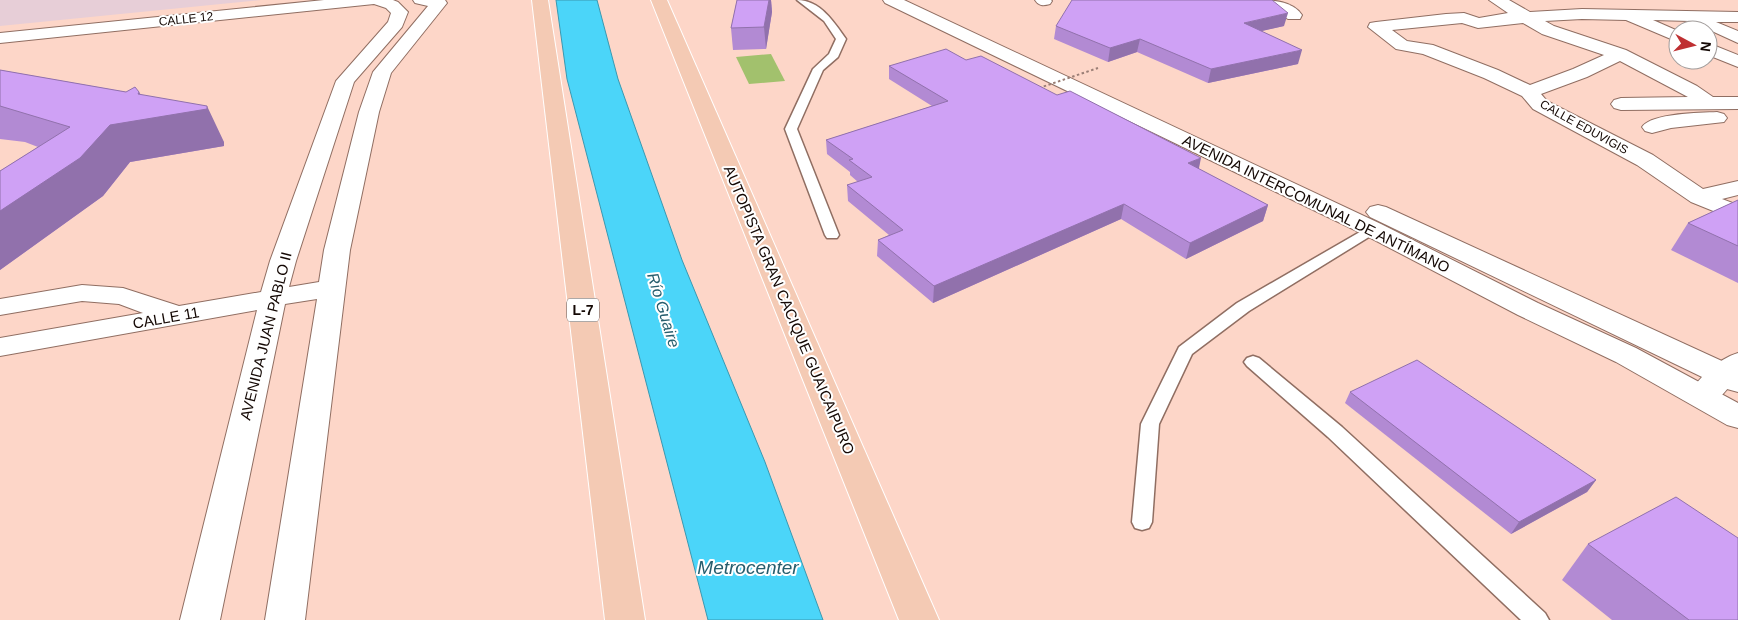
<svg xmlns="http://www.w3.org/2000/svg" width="1738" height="620" viewBox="0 0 1738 620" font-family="Helvetica,sans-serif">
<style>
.medical{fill:#e7ced7}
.green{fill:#a2c16d}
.water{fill:#4bd5f9;stroke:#3a98b0}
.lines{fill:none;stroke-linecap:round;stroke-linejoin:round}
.lane-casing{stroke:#906e62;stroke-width:3}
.street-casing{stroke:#906e62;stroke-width:2}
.secondary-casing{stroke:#906e62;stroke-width:2}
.highway-casing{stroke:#fff;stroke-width:2}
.lane{fill:#fff;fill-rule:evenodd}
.street{fill:#fff;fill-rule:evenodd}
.secondary{fill:#fff;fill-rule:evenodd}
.highway{fill:#f4cab4;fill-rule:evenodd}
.path-bridge{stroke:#9a7e75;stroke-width:2;stroke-dasharray:2.5 2.5;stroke-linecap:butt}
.wall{fill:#b28ad3}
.shaded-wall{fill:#9171ac}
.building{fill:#cfa1f5;stroke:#9171ac}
.labels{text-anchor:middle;stroke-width:4;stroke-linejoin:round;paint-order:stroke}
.far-street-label{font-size:12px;fill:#140804;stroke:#fff}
.shield{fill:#fff;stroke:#5a524f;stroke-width:1}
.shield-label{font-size:14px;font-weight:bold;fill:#140804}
.street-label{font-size:15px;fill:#140804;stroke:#fff}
.water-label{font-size:16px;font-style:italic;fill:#265d6d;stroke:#fff}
.near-water-label{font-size:19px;font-style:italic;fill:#265d6d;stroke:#fff}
</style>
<rect width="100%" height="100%" fill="#fdd6c8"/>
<path class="medical" d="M 0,0 L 261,0 L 0,26 Z"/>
<path class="green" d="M 771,54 L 785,81 L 749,84 L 736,57 Z"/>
<path class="water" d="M 556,0 L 597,0 L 618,79 L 682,260 L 765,462 L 823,620 L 708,620 L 567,79 Z"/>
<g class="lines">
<g class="lane-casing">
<g id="lane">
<path d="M 797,0 C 820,0 834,22 846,39 L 838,57 L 823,70 L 797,129 L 839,235 L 837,238 L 827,238 L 825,235 L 785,129 L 813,69 L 829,54 L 836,39 L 824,21 Z"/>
<path d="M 1372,225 L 1377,226 L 1379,229 L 1377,232 L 1249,311 L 1192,354 L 1159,424 L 1152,522 L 1149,528 L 1142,530 L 1135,528 L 1132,522 L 1141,424 L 1179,347 L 1237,303 Z"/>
<path d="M 1253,356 L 1259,358 L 1342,427 L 1545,613 L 1549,620 L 1521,620 L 1328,437 L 1247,366 L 1244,362 L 1247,358 Z"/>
</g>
</g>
<g class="street-casing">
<g id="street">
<path d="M 324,0 L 393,0 L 398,2 L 408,12 L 402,27 L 354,82 L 296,261 L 289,287 L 319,282 L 324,250 L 359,112 L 373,72 L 428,6 L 415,3 L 413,0 L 445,0 L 447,3 L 391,73 L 379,112 L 350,250 L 305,620 L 265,620 L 317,299 L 285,304 L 220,620 L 180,620 L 257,310 L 0,356 L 0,338 L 143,313 L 119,304 L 82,301 L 0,315 L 0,299 L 82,285 L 123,288 L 179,306 L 261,292 L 270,261 L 336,81 L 388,22 L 391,13 L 386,8 L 374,4 L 0,43 L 0,33 Z"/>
<path d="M 1035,0 L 1051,0 L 1052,1 L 1050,4 C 1043,6 1039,6 1035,0 Z"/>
<path d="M 1258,0 C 1273,0 1293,1 1302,15 L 1300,19 L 1288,19 L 1260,3 Z"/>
<path d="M 1489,0 L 1509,0 L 1530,12 L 1582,9 L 1738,12 L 1738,22 L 1716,22 L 1738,31 L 1738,43 L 1690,21 L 1653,20 L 1678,31 L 1678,42 L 1626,20 L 1582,19 L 1545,21 L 1554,26 L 1626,50 L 1697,86 L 1713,97 L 1738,97 L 1738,109 L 1621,110 L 1614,108 L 1611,104 L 1614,100 L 1621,98 L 1688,97 L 1620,61 L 1587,77 L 1541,94 L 1547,101 L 1653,155 L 1703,189 L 1738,181 L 1738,195 L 1722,199 L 1738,205 L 1738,221 L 1691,202 L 1637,165 L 1533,109 L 1522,96 L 1484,78 L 1423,54 L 1396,49 L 1368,27 L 1370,23 L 1376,22 L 1446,14 L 1464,13 L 1479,18 L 1508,13 ZM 1462,23 L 1478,28 L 1523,23 L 1542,34 L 1604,55 L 1573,69 L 1530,85 L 1498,70 L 1433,45 L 1407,41 L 1392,30 Z"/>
<path d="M 1708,43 L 1738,55 L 1738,67 L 1708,55 Z"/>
<path d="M 1717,112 L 1724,114 L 1727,118 L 1724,122 L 1671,128 L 1652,133 L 1645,131 L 1642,127 C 1651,113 1700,113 1717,112 Z"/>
<path d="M 1738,353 L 1738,378 C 1721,392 1718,411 1692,403 L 1688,396 C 1698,378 1718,359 1738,353 Z"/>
</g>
</g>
<g class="secondary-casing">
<g id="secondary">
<path d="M 883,0 L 904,0 L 1381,224 L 1538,303 L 1636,348 L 1738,403 L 1738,428 L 1727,425 L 1616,362 L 1518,315 L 1363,234 L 885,3 Z"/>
<path d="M 1378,205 L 1386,207 L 1735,367 L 1738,369 L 1738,392 L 1727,389 L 1370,217 L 1366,212 L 1370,207 Z"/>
</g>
</g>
<g class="highway-casing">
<g id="highway">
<path d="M 532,0 L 548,0 L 645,620 L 605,620 Z"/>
<path d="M 651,0 L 667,0 L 939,620 L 899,620 Z"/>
</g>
</g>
<use href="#lane" class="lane"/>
<use href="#street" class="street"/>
<use href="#secondary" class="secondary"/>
<use href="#highway" class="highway"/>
<path class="path-bridge" d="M 1039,88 L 1098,68"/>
</g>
<g class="wall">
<path d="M 737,0 L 771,0 L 772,12 L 766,49 L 733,50 L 731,28 Z"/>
<path d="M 1056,26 L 1284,26 L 1261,31 L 1298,64 L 1208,83 L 1137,52 L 1108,62 L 1054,39 Z"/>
<path d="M 966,60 L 1199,169 L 1268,205 L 1263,221 L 1186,259 L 1121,219 L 933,303 L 877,256 L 878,240 L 889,235 L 848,201 L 847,185 L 858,182 L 850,175 L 850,172 L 827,154 L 826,140 L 932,106 L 889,79 L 889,66 Z"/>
<path d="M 0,70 L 126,92 L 139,92 L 141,95 L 224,142 L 224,146 L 130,162 L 103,196 L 0,270 L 0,171 L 38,147 L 25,142 L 0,139 Z"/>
<path d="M 1738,200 L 1738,283 L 1671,250 L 1688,223 Z"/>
<path d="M 1350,392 L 1596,480 L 1587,492 L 1511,534 L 1345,403 Z"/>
<path d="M 1588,544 L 1738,620 L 1612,620 L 1562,580 Z"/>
</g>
<g class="shaded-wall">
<path d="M 769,0 L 771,0 L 772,12 L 766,49 L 764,27 Z"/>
<path d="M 1288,13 L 1284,26 L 1240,36 L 1244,23 Z"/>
<path d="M 1140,39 L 1137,52 L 1108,62 L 1110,48 Z"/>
<path d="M 1302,50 L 1298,64 L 1208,83 L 1211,69 Z"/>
<path d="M 139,92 L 153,118 L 207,106 L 224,142 L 224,146 L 130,162 L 103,196 L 0,270 L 0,211 Z"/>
<path d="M 1201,158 L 1198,173 L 1188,163 Z"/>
<path d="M 1124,204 L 1121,219 L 933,303 L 934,286 Z"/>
<path d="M 1268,205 L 1263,221 L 1186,259 L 1190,243 Z"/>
<path d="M 1596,480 L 1587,492 L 1511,534 L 1519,522 Z"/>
</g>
<g class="building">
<path d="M 737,0 L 769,0 L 764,27 L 731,28 Z"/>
<path d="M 1072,0 L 1272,0 L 1288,13 L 1244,23 L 1302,50 L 1211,69 L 1140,39 L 1110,48 L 1056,26 Z"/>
<path d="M 946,49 L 966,60 L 981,56 L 1057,95 L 1070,91 L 1201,158 L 1188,163 L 1268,205 L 1190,243 L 1124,204 L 934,286 L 878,240 L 903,230 L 847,185 L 872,177 L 849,160 L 853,159 L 826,140 L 948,101 L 889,66 Z"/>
<path d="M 0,70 L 126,92 L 135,87 L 139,92 L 138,94 L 207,106 L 207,109 L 110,125 L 80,158 L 0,211 L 0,171 L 70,127 L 0,106 Z"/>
<path d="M 1738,200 L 1738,246 L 1688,223 Z"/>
<path d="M 1417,360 L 1596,480 L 1519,522 L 1350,392 Z"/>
<path d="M 1676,497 L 1738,538 L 1738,620 L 1689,620 L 1588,544 Z"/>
</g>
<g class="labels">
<g class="far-street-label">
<text transform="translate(186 19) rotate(-6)" y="4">CALLE 12</text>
<text transform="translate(1584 127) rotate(29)" y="4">CALLE EDUVIGIS</text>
</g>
<rect class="shield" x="567" y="298.5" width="32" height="23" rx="4"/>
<g class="shield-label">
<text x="583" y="315">L-7</text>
</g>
<g class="street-label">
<text transform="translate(1316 204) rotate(26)" y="5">AVENIDA INTERCOMUNAL DE ANTÍMANO</text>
<text transform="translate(789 310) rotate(67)" y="5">AUTOPISTA GRAN CACIQUE GUAICAIPURO</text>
<text transform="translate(166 318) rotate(-10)" y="5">CALLE 11</text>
<text transform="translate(266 336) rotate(-76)" y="5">AVENIDA JUAN PABLO II</text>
</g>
<g class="water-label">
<text transform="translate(664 310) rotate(73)" y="6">Río Guaire</text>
</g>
<g class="near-water-label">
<text x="748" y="574">Metrocenter</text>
</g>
</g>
<g transform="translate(1693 45) rotate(97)"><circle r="24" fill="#ffffff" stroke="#a19c9b"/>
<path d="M0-4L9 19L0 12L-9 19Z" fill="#bf3032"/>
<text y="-8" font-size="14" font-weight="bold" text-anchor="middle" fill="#140804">N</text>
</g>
</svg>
